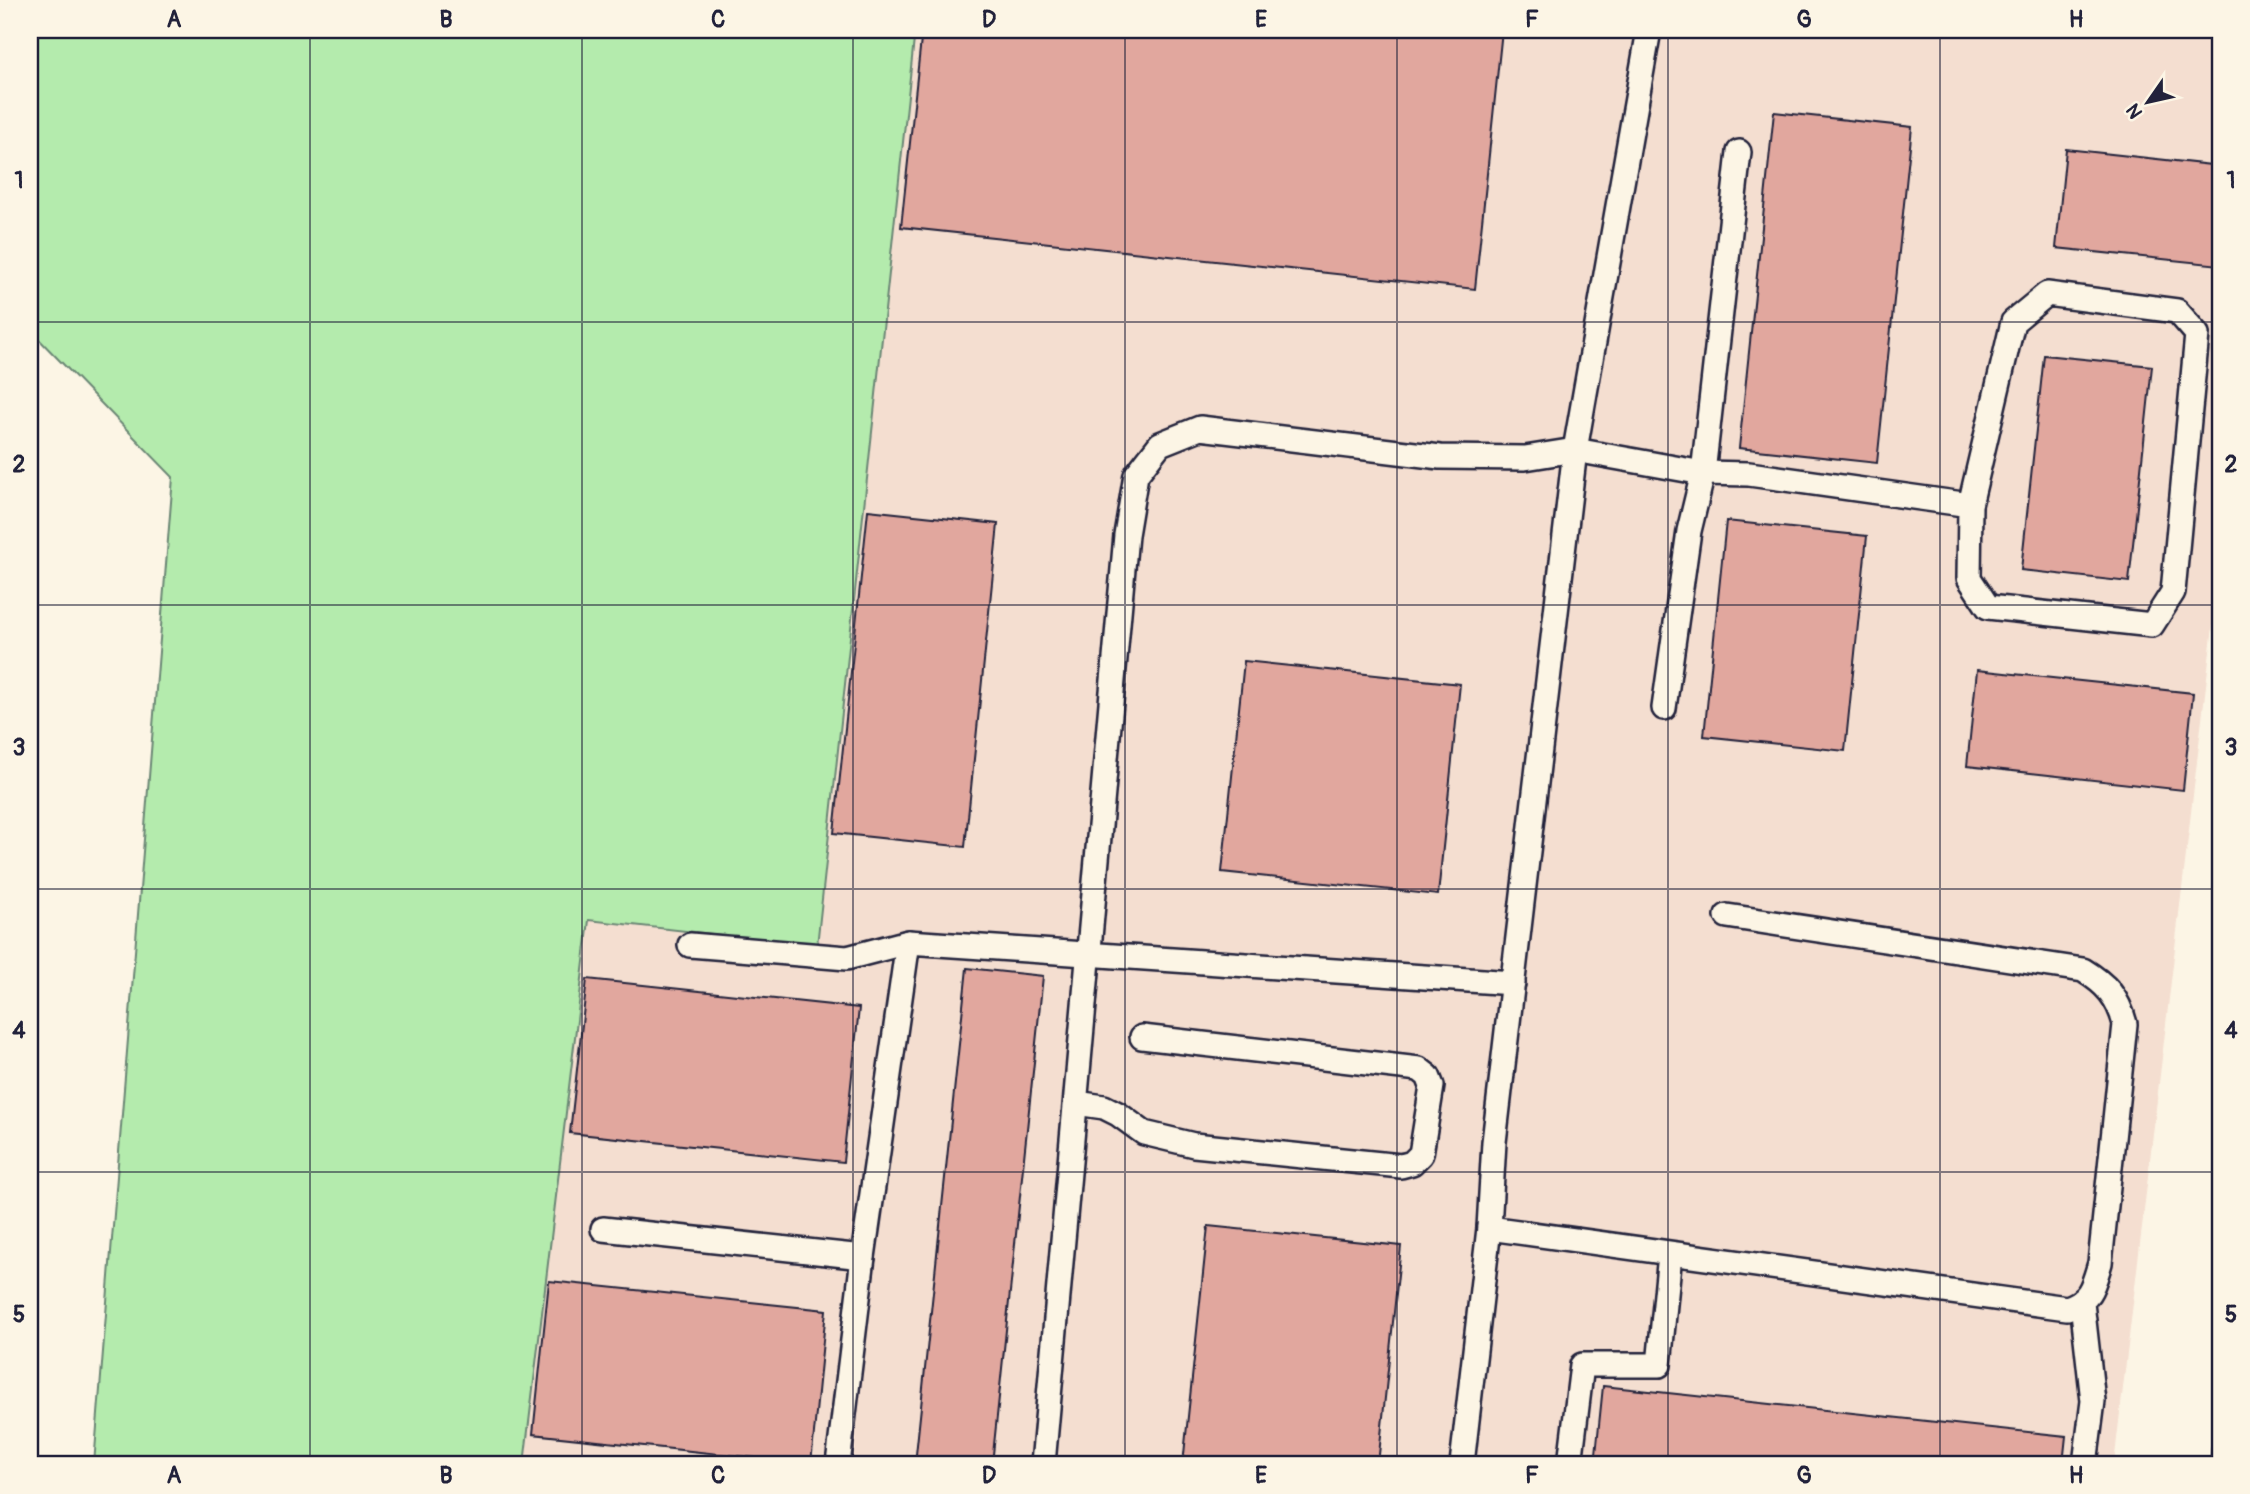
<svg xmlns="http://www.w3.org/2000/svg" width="2250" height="1494" viewBox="0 0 2250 1494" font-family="Pangolin,sans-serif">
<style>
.built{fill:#f4ded0}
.green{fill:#b4ebad;stroke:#6b8674;stroke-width:2}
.building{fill:#e1a79e;stroke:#22223b;stroke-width:2}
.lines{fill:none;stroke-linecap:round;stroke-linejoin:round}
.service-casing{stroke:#22223b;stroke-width:28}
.service{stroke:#fcf5e5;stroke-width:23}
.rail-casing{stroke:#22223b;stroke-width:8}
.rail{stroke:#fcf5e5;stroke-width:5;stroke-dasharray:16;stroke-linecap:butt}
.grid{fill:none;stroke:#22223b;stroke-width:2;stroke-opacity:0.55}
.neatline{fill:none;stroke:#22223b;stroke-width:2.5}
.grid-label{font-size:23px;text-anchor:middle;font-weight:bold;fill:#22223b}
</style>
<rect width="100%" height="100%" fill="#fcf5e5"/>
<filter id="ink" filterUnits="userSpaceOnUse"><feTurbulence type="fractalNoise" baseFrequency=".0143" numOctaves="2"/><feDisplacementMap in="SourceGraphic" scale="14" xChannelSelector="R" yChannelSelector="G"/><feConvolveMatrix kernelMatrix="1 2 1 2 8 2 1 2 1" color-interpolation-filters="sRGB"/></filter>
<g filter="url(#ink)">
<path class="built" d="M 915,30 L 2220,30 L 2220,567 L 2114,1464 L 524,1464 L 589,919 L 817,946 Z"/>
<path class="green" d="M 30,30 L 915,30 L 817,946 L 589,920 L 524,1464 L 94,1464 L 173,477 L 30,330 Z"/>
<g class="building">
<path d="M 922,30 L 1502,30 L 1475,289 L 901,227 Z"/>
<path d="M 1774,112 L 1912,127 L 1877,463 L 1739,448 Z"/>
<path d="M 2066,149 L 2220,166 L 2220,265 L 2056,248 Z"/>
<path d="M 2044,355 L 2152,366 L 2129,582 L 2021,570 Z"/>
<path d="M 868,510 L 998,524 L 965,847 L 834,833 Z"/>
<path d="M 1726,521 L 1867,536 L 1845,751 L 1704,736 Z"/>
<path d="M 1244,661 L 1460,684 L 1438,895 L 1222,872 Z"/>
<path d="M 1977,670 L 2193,693 L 2183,790 L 1967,766 Z"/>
<path d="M 967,968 L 1043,976 L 992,1464 L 915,1464 Z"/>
<path d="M 587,979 L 859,1008 L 843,1162 L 570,1133 Z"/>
<path d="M 1208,1226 L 1401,1246 L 1378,1464 L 1183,1464 Z"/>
<path d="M 549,1281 L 826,1310 L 811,1464 L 533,1434 Z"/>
<path d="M 1603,1386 L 2066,1436 L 2063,1464 L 1595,1464 Z"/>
</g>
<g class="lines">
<g class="service-casing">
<g id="service">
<path d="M 1664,708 L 1689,531 L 1703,473 L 1739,152"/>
<path d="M 690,945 L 847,958 L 908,942"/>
<path d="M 1076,1103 L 1104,1107 L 1118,1114 L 1144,1133 L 1194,1145 L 1401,1166 L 1412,1163 L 1421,1154 L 1432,1086 L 1428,1076 L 1419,1069 L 1142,1037"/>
<path d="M 1489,1228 L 2067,1308 C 2091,1300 2093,1286 2100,1263 L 2125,1024 C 2118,997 2106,984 2083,970 L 1727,916"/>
<path d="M 603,1229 L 863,1257"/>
<path d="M 2082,1303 L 2093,1401 L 2085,1464"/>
<path d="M 838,1464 L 863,1257 L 908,942 L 1513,983"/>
<path d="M 1043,1464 L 1126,535 L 1136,475 L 1160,444 L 1200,428 L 1440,457 L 1525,458 L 1575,450 L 1703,473 L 1749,474 L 1970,505 L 1969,578 L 1988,607 L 2152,625 L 2173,592 L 2197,334 L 2177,311 L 2047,294 L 2013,322 L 1970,505"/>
<path d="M 1462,1464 L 1489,1228 L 1494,1142 L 1575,450 L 1649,30"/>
<path d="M 1570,1464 L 1582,1365 L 1659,1365 L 1670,1254"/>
</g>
</g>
<use href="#service" class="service"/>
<g class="rail-casing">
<path id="rail" d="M 2213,1464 L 2220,1399"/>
</g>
<use href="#rail" class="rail"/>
</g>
</g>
<path class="grid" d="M 310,30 L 310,1464M 582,30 L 582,1464M 853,30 L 853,1464M 1125,30 L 1125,1464M 1397,30 L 1397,1464M 1668,30 L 1668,1464M 1940,30 L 1940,1464M 30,322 L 2220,322M 30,605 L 2220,605M 30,889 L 2220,889M 30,1172 L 2220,1172"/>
<rect width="2250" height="1494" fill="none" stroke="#fcf5e5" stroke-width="77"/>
<g transform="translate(2148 102) rotate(236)" stroke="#fcf5e5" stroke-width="5" paint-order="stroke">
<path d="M0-5L12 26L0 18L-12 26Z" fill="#22223b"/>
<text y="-10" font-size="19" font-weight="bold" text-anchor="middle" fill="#22223b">N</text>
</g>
<rect x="38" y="38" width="2174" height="1418" class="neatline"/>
<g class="grid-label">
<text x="174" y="27">A</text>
<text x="446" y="27">B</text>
<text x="718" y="27">C</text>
<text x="989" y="27">D</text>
<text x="1261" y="27">E</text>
<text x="1532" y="27">F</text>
<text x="1804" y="27">G</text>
<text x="2076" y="27">H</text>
<text x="19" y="188">1</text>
<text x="2231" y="188">1</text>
<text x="19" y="472">2</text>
<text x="2231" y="472">2</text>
<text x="19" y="755">3</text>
<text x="2231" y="755">3</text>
<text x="19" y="1038">4</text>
<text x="2231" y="1038">4</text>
<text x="19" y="1322">5</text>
<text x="2231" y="1322">5</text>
<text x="174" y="1483">A</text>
<text x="446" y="1483">B</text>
<text x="718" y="1483">C</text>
<text x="989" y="1483">D</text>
<text x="1261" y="1483">E</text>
<text x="1532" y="1483">F</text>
<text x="1804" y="1483">G</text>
<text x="2076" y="1483">H</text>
</g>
</svg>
